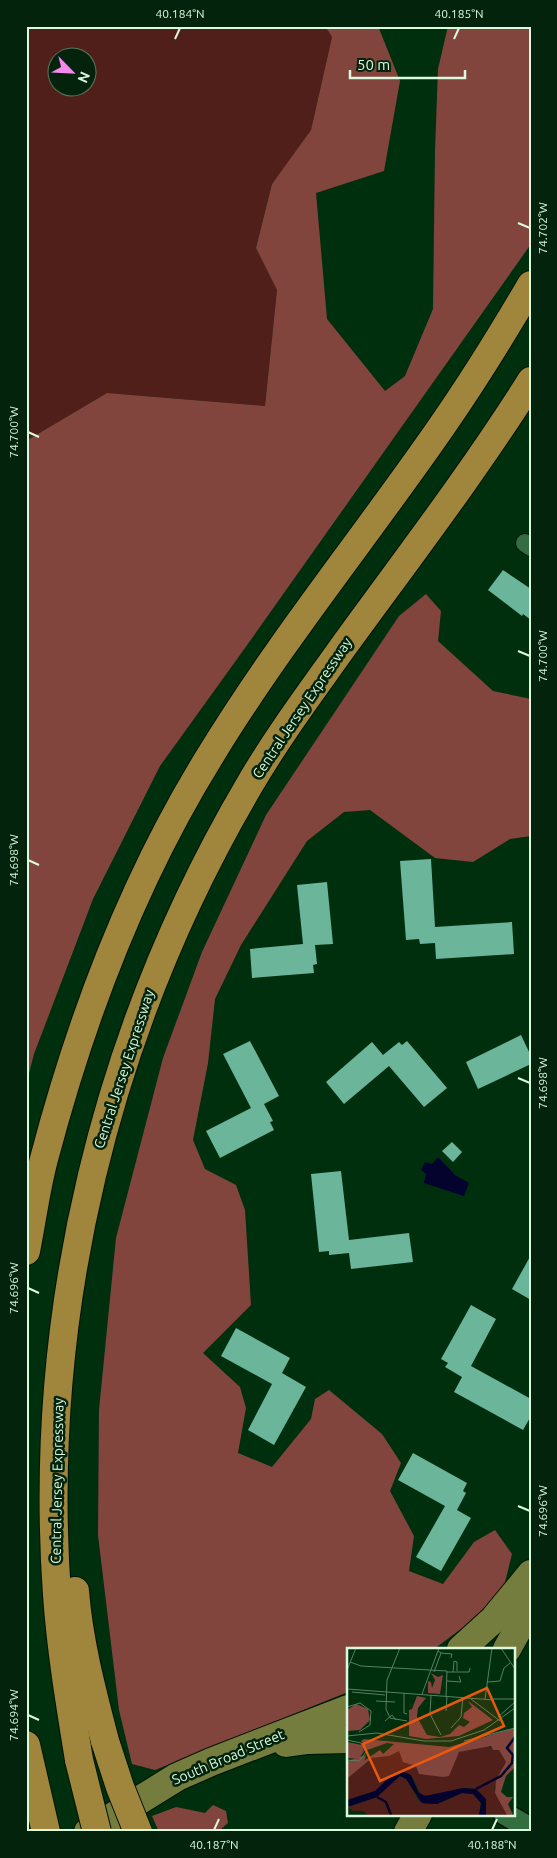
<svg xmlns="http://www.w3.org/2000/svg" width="557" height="1858" viewBox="0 0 557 1858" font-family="Ubuntu,sans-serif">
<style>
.green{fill:#501f19;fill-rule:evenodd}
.forest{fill:#82453d}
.water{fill:#03032e}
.building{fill:#6bb59b}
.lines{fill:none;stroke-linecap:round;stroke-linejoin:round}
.minor-casing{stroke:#021305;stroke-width:20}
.tertiary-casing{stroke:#021305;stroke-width:25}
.primary-casing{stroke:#021305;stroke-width:30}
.motorway-casing{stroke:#021305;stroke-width:30}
.minor{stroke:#326e40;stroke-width:18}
.tertiary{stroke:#326e40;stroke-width:22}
.primary{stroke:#747c3e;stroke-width:28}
.motorway{stroke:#a0853c;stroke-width:28}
.motorway-bridge-casing{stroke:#021305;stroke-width:30;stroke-linecap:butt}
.motorway-bridge{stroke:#a0853c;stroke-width:28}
.ticks{fill:none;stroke:#daf9de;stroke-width:2}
.labels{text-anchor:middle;stroke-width:5;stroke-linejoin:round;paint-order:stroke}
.street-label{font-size:14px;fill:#daf9de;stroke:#03230c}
.inset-river{fill:none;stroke:#03032e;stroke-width:2.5}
.inset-road{fill:none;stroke:#578061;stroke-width:1}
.view{fill:#e8590c;fill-opacity:0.15;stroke:#e8590c;stroke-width:2.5}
.inset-edge{fill:none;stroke:#daf9de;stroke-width:2.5}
.neatline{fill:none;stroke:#daf9de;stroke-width:2}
.ticks-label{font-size:12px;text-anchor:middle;fill:#daf9de}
</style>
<rect width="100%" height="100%" fill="#002f0e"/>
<path class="green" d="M 26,26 L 325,26 L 332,37 L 311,130 L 272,184 L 256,248 L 277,290 L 265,406 L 107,393 L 26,441 ZM 58,58 L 88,58 L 88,88 L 58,88 Z"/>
<g class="forest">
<path d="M 325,26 L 378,26 L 400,81 L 384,171 L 316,193 L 327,319 L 385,391 L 405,376 L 433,309 L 435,151 L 438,69 L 448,26 L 531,26 L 531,244 L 245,648 L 160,766 L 93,899 L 34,1054 L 26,1085 L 26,441 L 107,393 L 265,406 L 277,290 L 256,248 L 272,184 L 311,130 L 332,37 Z"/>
<path d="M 426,594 L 441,611 L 438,641 L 493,691 L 531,699 L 531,836 L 510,839 L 473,862 L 435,858 L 370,810 L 344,812 L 307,841 L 241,945 L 215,999 L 208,1063 L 193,1140 L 205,1169 L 236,1185 L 245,1210 L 251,1305 L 203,1353 L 240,1387 L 246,1408 L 238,1453 L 272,1467 L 311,1419 L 315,1399 L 329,1390 L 382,1434 L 401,1463 L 390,1491 L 414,1536 L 409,1571 L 443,1584 L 474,1542 L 495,1530 L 512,1554 L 503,1590 L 465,1626 L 434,1649 L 348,1649 L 348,1692 L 155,1770 L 132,1764 L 119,1710 L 98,1535 L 99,1410 L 116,1238 L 163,1058 L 202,952 L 266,815 L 399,616 Z"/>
<path d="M 213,1805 L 226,1811 L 228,1823 L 221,1829 L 224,1832 L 159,1832 L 152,1816 L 176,1807 L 205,1813 Z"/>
</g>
<path class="water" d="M 437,1158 L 439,1158 L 455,1175 L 469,1183 L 464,1196 L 424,1183 L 426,1174 L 421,1170 L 425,1162 L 432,1164 Z"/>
<g class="building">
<path d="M 503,570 L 531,589 L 531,620 L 523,614 L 522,616 L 488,590 Z"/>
<path d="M 431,859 L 435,927 L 512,922 L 514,954 L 436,959 L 435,943 L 420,944 L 419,939 L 406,940 L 400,861 Z"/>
<path d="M 327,882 L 333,944 L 315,945 L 317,964 L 313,965 L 314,973 L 252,978 L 250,949 L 303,944 L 297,885 Z"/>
<path d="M 521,1035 L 531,1056 L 531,1064 L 478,1089 L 466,1062 Z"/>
<path d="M 250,1041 L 279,1096 L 264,1104 L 273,1121 L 270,1122 L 274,1130 L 220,1158 L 206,1131 L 251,1108 L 223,1054 Z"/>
<path d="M 407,1041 L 447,1088 L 424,1107 L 389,1066 L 344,1104 L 326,1082 L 372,1042 L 383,1055 L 399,1042 L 402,1045 Z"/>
<path d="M 452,1142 L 462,1152 L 453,1162 L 442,1151 Z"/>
<path d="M 341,1171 L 349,1240 L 409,1233 L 413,1262 L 351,1269 L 349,1253 L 329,1255 L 329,1251 L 319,1252 L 311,1174 Z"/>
<path d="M 531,1255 L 531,1300 L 512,1289 Z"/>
<path d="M 471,1305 L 496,1319 L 471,1366 L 531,1399 L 531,1416 L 523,1430 L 454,1392 L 462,1377 L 445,1367 L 448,1363 L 441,1359 Z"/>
<path d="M 236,1328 L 290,1358 L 282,1373 L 306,1387 L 274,1445 L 248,1430 L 272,1384 L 221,1356 Z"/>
<path d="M 413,1453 L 467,1483 L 463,1491 L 466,1493 L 457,1510 L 471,1518 L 441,1571 L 416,1557 L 445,1506 L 398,1480 Z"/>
</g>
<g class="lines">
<g class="minor-casing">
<path id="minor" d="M 525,543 L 531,547"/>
</g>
<g class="tertiary-casing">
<path id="tertiary" d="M 505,1814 L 531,1829"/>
</g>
<g class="primary-casing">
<g id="primary">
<path d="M 461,1649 L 494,1619 L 531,1574"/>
<path d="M 507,1649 L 531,1606"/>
<path d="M 286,1743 L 308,1740 L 348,1739"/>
<path d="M 88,1832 L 177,1777 L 211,1762 L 348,1709"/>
<path d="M 408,1832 L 418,1814"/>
</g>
</g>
<g class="motorway-casing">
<g id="motorway">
<path d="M 26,1251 C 32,1221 36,1189 44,1159 C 81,1018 133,880 210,756 C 280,641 366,536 442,426 C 474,380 503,333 531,285"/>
<path d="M 75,1591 C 79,1642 92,1691 105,1741"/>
<path d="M 26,1745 L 46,1832"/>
<path d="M 79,1760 C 70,1705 61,1651 57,1595 C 37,1313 106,1028 250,784 C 278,736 311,692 343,647 C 407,559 473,473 531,381"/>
</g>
</g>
<use href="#minor" class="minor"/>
<use href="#tertiary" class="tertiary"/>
<use href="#primary" class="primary"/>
<use href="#motorway" class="motorway"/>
<g class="motorway-bridge-casing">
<g id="motorway-bridge">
<path d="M 105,1741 L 120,1787 L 138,1832"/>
<path d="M 79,1760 L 97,1832"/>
</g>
</g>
<use href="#motorway-bridge" class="motorway-bridge"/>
</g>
<path class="ticks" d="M 175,39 L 180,28M 454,39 L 459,28M 518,223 L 530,228M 28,432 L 39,437M 518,651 L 530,656M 28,860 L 39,865M 518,1078 L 530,1083M 28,1288 L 39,1293M 518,1506 L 530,1511M 28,1715 L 39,1720M 214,1830 L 219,1819M 492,1830 L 497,1819"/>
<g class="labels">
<g class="street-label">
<text transform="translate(302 708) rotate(-56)" y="5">Central Jersey Expressway</text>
<text transform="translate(124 1069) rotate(-72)" y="5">Central Jersey Expressway</text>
<text transform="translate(57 1481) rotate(-89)" y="5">Central Jersey Expressway</text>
<text transform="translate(228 1757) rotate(-23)" y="5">South Broad Street</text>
</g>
</g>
<g transform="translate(347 1648)">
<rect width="168" height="168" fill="#002f0e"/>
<path d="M 139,98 L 152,102 L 159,114 L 147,140 L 160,167 L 139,167 L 139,151 L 129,141 L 116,140 L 85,148 L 74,147 L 64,127 L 45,127 L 28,143 L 0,152 L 1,130 L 25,110 L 52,103 L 77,125 L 84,127 L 112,104 ZM 52,128 L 59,130 L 72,153 L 79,156 L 90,156 L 115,145 L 126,146 L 134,155 L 132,167 L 21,167 L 16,163 L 6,163 L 1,159 L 30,149 Z" fill="#501f19"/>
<path d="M 84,25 L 91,29 L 96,27 L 93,46 L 81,45 L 81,33 L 84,34 L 85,40 L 88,32 ZM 70,48 L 79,50 L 71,60 L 70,69 L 80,87 L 93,89 L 103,86 L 112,77 L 117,79 L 123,74 L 116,70 L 117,65 L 125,59 L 121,53 L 146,72 L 112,88 L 79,91 L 62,88 L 62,62 L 65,61 ZM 9,56 L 21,61 L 23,72 L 13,82 L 0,83 L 0,62 ZM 167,80 L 167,120 L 159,128 L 154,144 L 160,149 L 166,149 L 161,156 L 166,167 L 160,167 L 148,145 L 149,132 L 159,114 L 152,102 L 146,102 L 144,98 L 112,104 L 102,128 L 96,129 L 72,126 L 69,118 L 56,114 L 52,103 L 42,108 L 25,110 L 1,130 L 0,145 L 0,113 L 19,107 L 18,112 L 33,102 L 36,106 L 47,96 L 40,95 L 20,102 L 14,93 L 17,91 L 102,99 ZM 0,94 L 15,97 L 17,103 L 12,111 L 0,110 Z" fill="#82453d"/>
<path d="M 55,123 L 64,127 L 71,144 L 78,148 L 116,140 L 129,141 L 139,151 L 139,167 L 132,167 L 134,155 L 126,146 L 115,145 L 90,156 L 75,155 L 59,131 L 53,128 L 30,149 L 0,159 L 0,152 L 28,143 L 45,127 Z" fill="#03032e"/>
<path class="inset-river" d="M 129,141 L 154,128 L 165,115 L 166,107 L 160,100 L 168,89M 30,149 L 39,154 L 44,167"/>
<path class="inset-road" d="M 53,0 L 40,32 L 39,61 L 43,70 L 60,73M 154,0 L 168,21M 94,5 L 105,6 L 104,10M 3,14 L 14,18 L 100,23 L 99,48M 0,22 L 9,0M 87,24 L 94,5 L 91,3M 100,24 L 122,24 L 123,20M 106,24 L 107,13 L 110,14 L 110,23M 100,33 L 114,34 L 112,28M 140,34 L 153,33 L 157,20 L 163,15M 0,41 L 147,52M 5,44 L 38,47M 57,45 L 57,65 L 60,66M 75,46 L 92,0M 84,47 L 83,66 L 94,87M 124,51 L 153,73M 138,51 L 145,0M 145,51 L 168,51M 29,53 L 48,54M 0,59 L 13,55 L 24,63 L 23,77 L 12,84M 99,63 L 100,48M 151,69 L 168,54M 38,73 L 45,67 L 49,72M 104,80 L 114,69 L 116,49M 0,88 L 30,85 L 77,93 L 104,93 L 137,82 L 168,60M 0,92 L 14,95 L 19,104 L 12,113 L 0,112M 117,93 L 168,80"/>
<path class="view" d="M 140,40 L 157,78 L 33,133 L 16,96 Z"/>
<rect width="168" height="168" class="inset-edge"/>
</g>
<rect width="557" height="1858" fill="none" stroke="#03230c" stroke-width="55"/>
<g transform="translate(72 72) rotate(114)"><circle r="24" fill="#03230c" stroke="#597960"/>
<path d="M0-4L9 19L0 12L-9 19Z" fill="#f589ee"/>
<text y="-8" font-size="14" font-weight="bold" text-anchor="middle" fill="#daf9de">N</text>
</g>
<path d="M350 70v8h115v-8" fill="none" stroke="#daf9de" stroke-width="2.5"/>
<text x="357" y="70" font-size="15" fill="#daf9de" stroke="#03230c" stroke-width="4" paint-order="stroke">50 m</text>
<rect x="28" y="28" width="502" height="1802" class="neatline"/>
<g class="ticks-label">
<text x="180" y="18">40.184°N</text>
<text x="459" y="18">40.185°N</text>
<text transform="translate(543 228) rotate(-90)" y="4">74.702°W</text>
<text transform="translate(14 432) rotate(-90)" y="4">74.700°W</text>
<text transform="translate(543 656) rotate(-90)" y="4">74.700°W</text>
<text transform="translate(14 860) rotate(-90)" y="4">74.698°W</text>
<text transform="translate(543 1083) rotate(-90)" y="4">74.698°W</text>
<text transform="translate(14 1288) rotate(-90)" y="4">74.696°W</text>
<text transform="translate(543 1511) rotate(-90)" y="4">74.696°W</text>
<text transform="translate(14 1715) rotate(-90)" y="4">74.694°W</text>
<text x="214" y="1849">40.187°N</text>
<text x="492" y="1849">40.188°N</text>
</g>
</svg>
